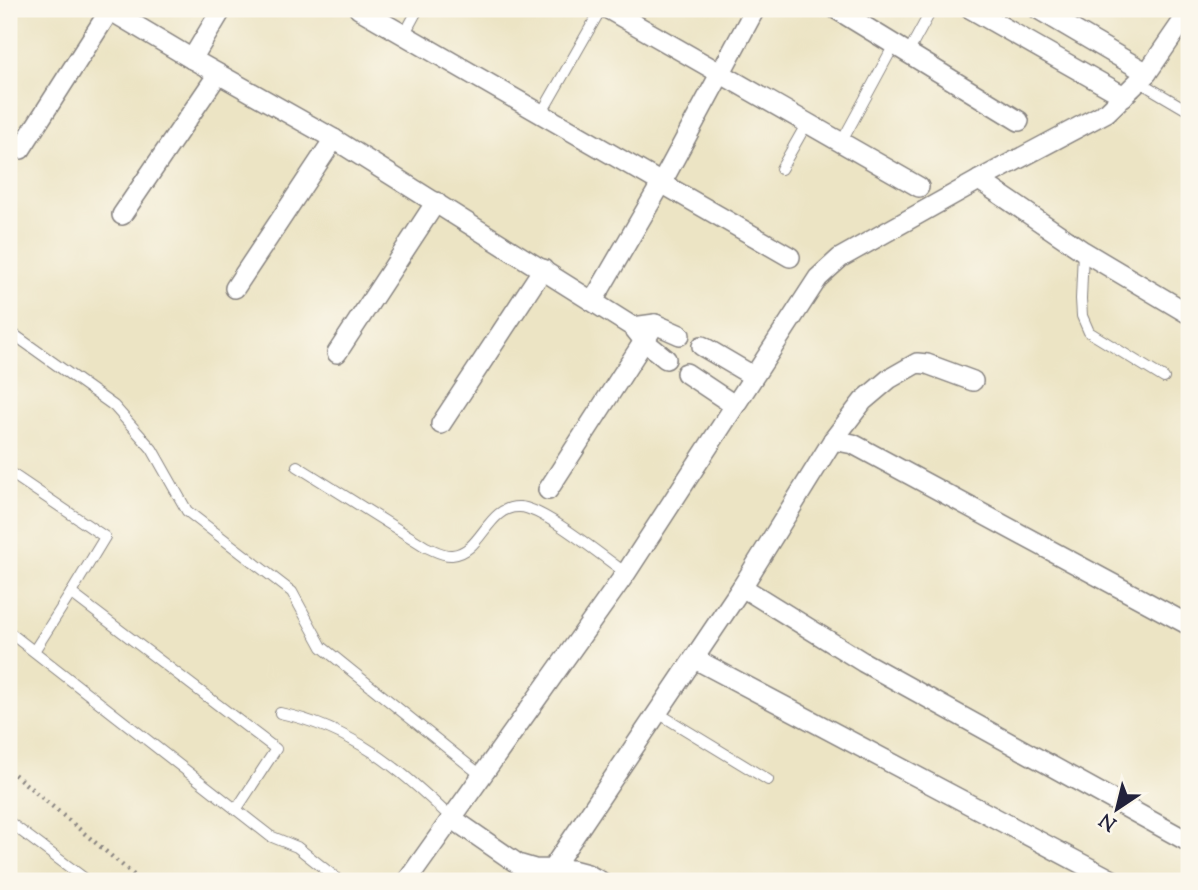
<svg xmlns="http://www.w3.org/2000/svg" width="1198" height="890" viewBox="0 0 1198 890" font-family="'Sorts Mill Goudy',serif">
<style>
.lines{fill:none;stroke-linecap:round;stroke-linejoin:round}
.lane-casing{stroke:#878380;stroke-width:12}
.street-casing{stroke:#878380;stroke-width:22}
.path{stroke:#878380;stroke-width:4.5;stroke-dasharray:2 5;stroke-linecap:butt}
.lane{stroke:#fff;stroke-width:10}
.street{stroke:#fff;stroke-width:19}
</style>
<rect width="100%" height="100%" fill="#fbf7ec"/>
<filter id="ink" filterUnits="userSpaceOnUse"><feTurbulence type="fractalNoise" baseFrequency=".0143" numOctaves="2"/><feDisplacementMap in="SourceGraphic" scale="14" xChannelSelector="R" yChannelSelector="G"/><feConvolveMatrix kernelMatrix="1 2 1 2 8 2 1 2 1" color-interpolation-filters="sRGB"/></filter>
<filter id="wash" filterUnits="userSpaceOnUse"><feTurbulence type="fractalNoise" baseFrequency=".00686" numOctaves="4" result="noise"/><feDisplacementMap in="SourceGraphic" scale="28" xChannelSelector="R" yChannelSelector="G"/><feGaussianBlur stdDeviation="1.57" result="paint"/><feColorMatrix in="noise" values="0 0 0 0 0 0 0 0 0 0 0 0 0 0 0 0 0 1.4 0 .05"/><feComposite in="paint" operator="in"/></filter>
<g filter="url(#wash)">
<rect width="100%" height="100%" fill="#ece4c4"/>
</g>
<g filter="url(#ink)">
<g class="lines">
<g class="lane-casing">
<g id="lane">
<path d="M 404,35 L 418,9"/>
<path d="M 908,53 L 932,9"/>
<path d="M 1138,81 L 1189,111"/>
<path d="M 541,114 L 601,9"/>
<path d="M 841,143 L 894,45"/>
<path d="M 781,169 L 807,123"/>
<path d="M 1083,251 L 1081,299 L 1082,316 L 1089,332 L 1164,378"/>
<path d="M 9,331 L 114,406 L 152,449 L 187,511 L 292,592 L 322,647 L 482,776"/>
<path d="M 297,466 L 426,547 C 434,550 443,556 452,555 C 482,553 487,505 520,507 C 544,508 604,558 626,573"/>
<path d="M 9,472 L 105,537 L 71,593"/>
<path d="M 9,632 L 270,836 L 297,847 L 340,881"/>
<path d="M 34,651 L 71,593 L 276,749 L 236,810"/>
<path d="M 280,713 C 352,728 401,769 452,819"/>
<path d="M 658,713 L 768,780"/>
<path d="M 9,822 L 88,881"/>
</g>
</g>
<g class="street-casing">
<g id="street">
<path d="M 108,9 L 192,59 L 334,139 L 633,327"/>
<path d="M 359,9 L 790,257"/>
<path d="M 608,9 L 919,187"/>
<path d="M 836,9 L 1019,121"/>
<path d="M 971,9 L 1124,96"/>
<path d="M 1038,9 L 1147,73"/>
<path d="M 192,59 L 222,9"/>
<path d="M 21,149 L 110,10"/>
<path d="M 979,180 L 1083,251 L 1189,314"/>
<path d="M 122,215 L 218,74"/>
<path d="M 235,288 L 334,139"/>
<path d="M 593,301 L 661,184 L 755,9"/>
<path d="M 702,346 L 753,376"/>
<path d="M 337,353 L 436,202"/>
<path d="M 666,359 L 644,341 L 633,327 L 655,324 L 680,335"/>
<path d="M 686,373 L 734,405"/>
<path d="M 441,424 L 543,269"/>
<path d="M 833,440 L 853,444 L 1189,625"/>
<path d="M 548,490 L 655,324"/>
<path d="M 742,587 L 863,662 L 1189,842"/>
<path d="M 695,659 L 1114,881"/>
<path d="M 453,819 L 518,864 L 535,869 L 572,870 L 587,874 L 600,881"/>
<path d="M 407,881 L 626,573 L 818,278 L 840,258 L 979,180 L 1107,112 L 1147,73 L 1189,12"/>
<path d="M 562,881 L 552,869 L 742,587 L 833,440 L 863,401 L 889,379 L 917,363 L 927,364 L 973,381"/>
</g>
</g>
<path class="path" d="M 9,770 L 141,881"/>
<use href="#lane" class="lane"/>
<use href="#street" class="street"/>
</g>
</g>
<rect width="1198" height="890" fill="none" stroke="#fbf7ec" stroke-width="35"/>
<g transform="translate(1117 809) rotate(215)" stroke="#fbf7ec" stroke-width="5" paint-order="stroke">
<path d="M0-5L12 26L0 18L-12 26Z" fill="#22223b"/>
<text y="-10" font-size="19" font-weight="bold" text-anchor="middle" fill="#22223b">N</text>
</g>
</svg>
